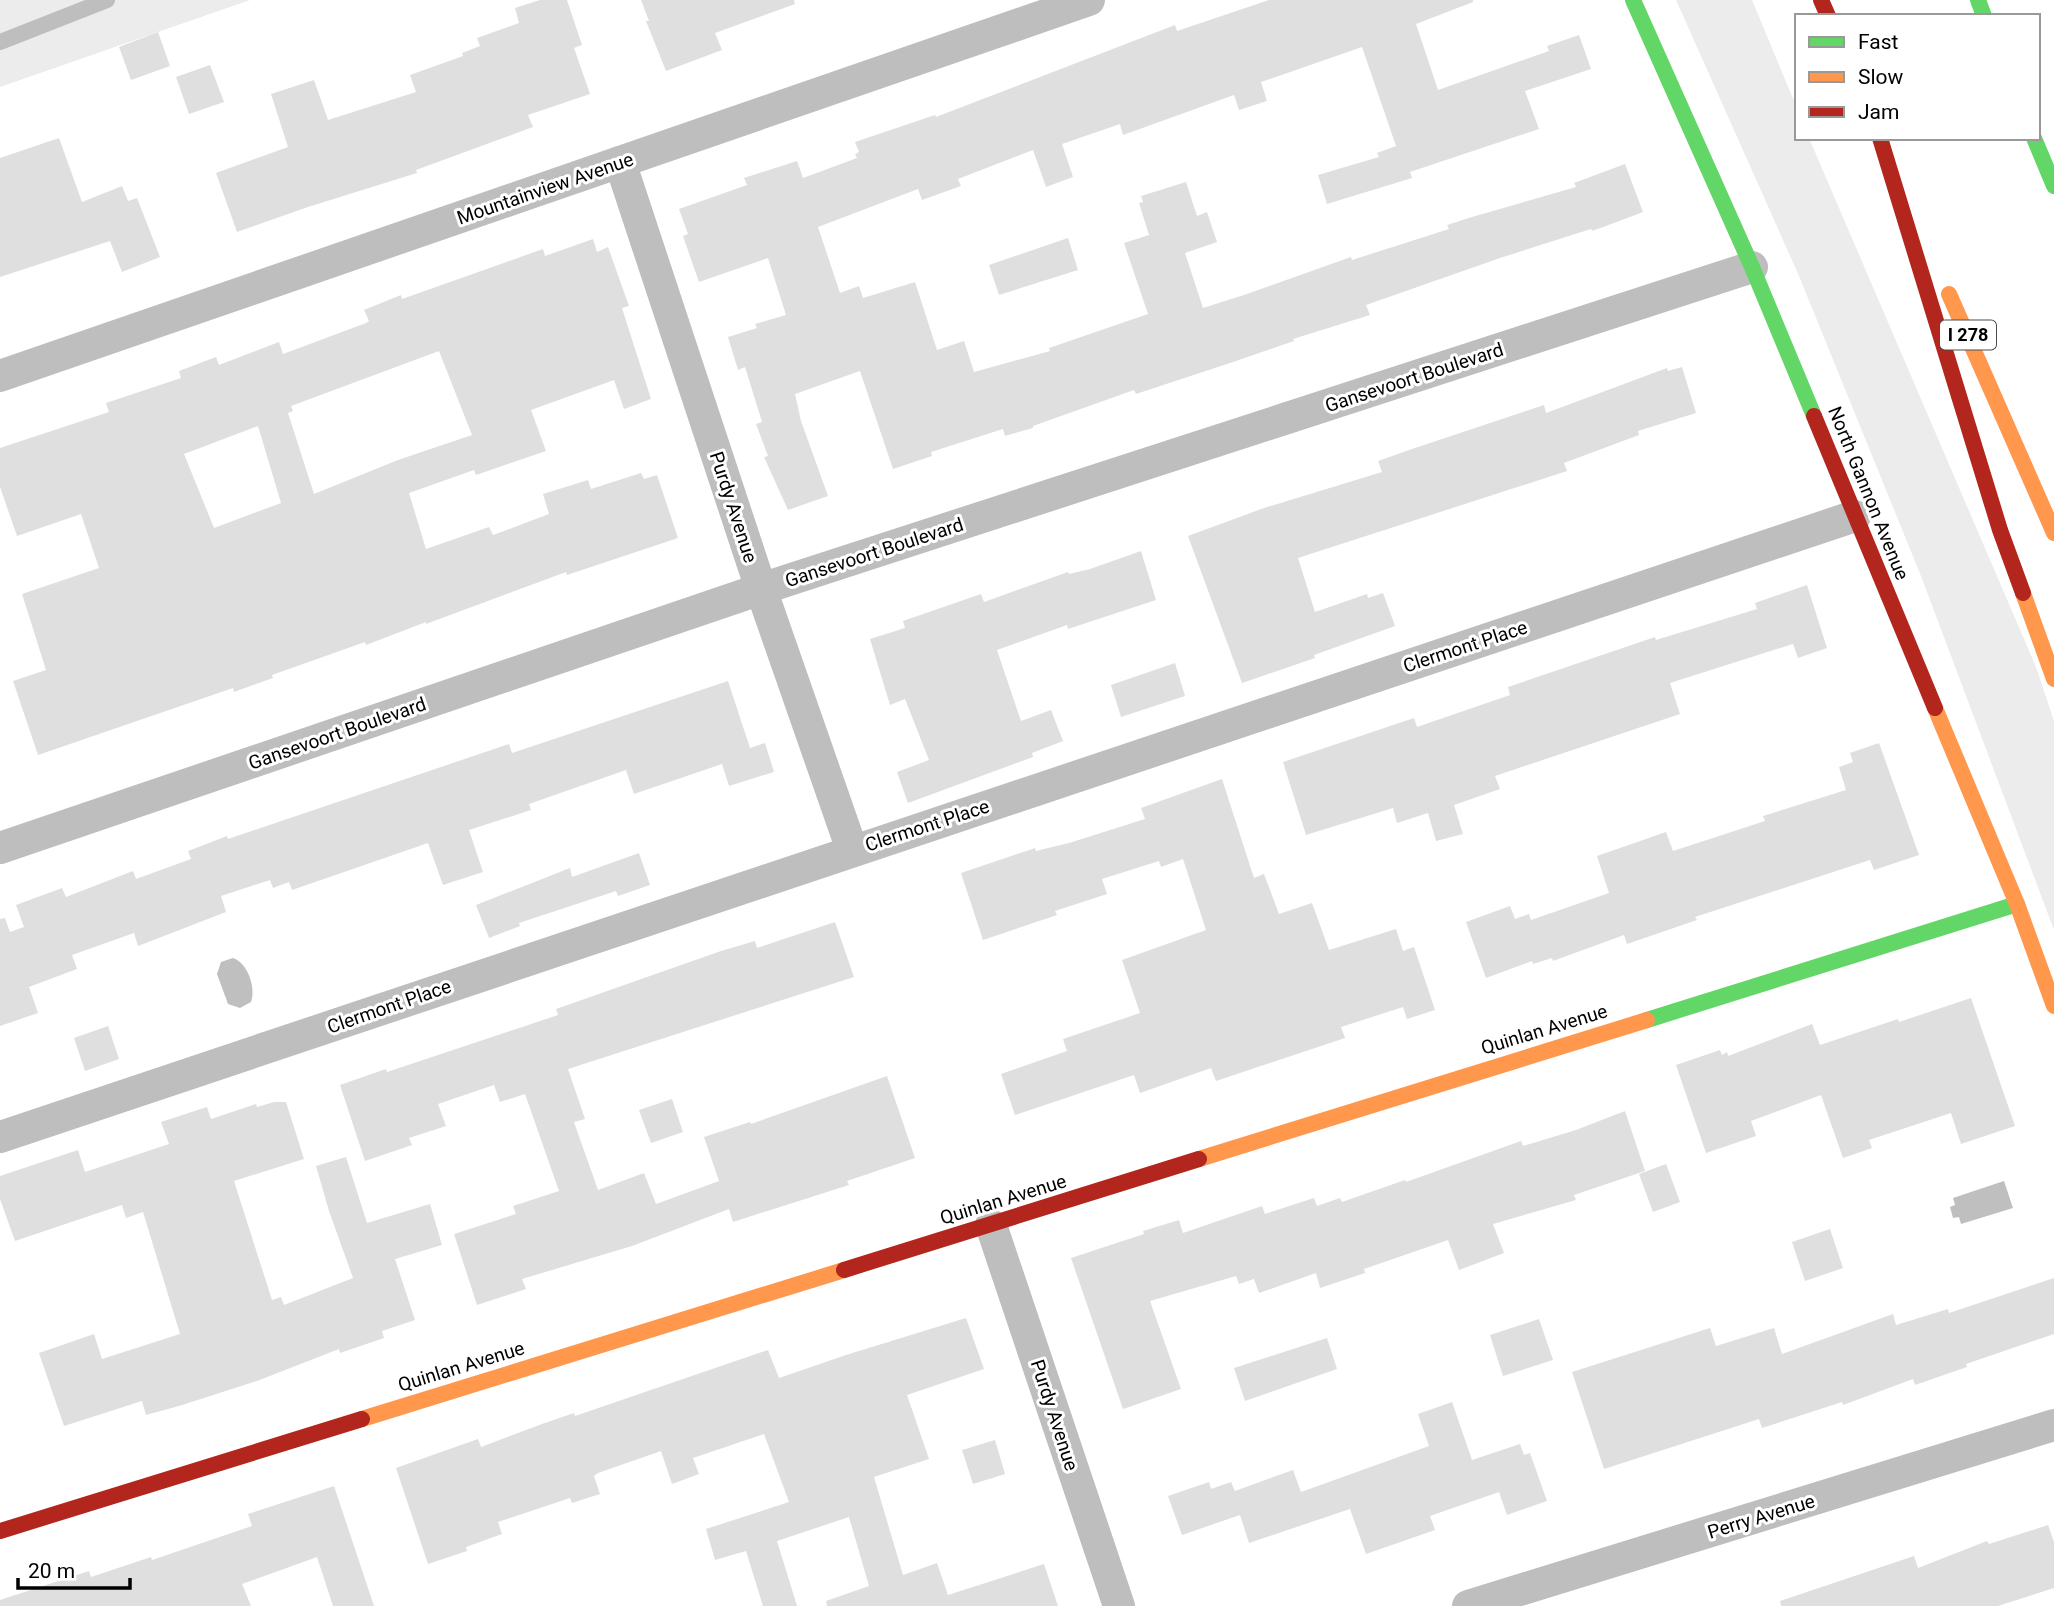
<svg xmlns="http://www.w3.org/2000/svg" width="2054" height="1606" viewBox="0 0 2054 1606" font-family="Roboto,sans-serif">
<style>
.green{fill:#ececec}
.water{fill:#bfbfbf}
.building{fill:#dfdfdf;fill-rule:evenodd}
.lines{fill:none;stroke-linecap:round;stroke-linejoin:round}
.lane{stroke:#bebebe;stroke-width:16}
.street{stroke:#bebebe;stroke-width:32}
.fast{stroke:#63d668;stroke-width:16}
.slow{stroke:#ff974d;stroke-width:16}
.jam{stroke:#b3261e;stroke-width:16}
.labels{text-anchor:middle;stroke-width:6;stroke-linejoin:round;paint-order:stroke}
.shield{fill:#fff;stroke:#4c4c4c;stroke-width:2}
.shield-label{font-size:18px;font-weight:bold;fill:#000}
.street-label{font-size:19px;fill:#000;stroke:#fff}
</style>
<rect width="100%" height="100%" fill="#fff"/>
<g class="green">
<path d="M 0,0 L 250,0 L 0,87 Z"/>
<path d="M 1676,0 L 1752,0 L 1797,108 L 1797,138 L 1809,138 L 2036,667 L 2054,721 L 2054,930 L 1921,576 L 1799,276 Z"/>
</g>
<g class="water">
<path d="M 233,958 C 248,963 256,988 251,1002 L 240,1008 L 228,1004 L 217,974 L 221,962 Z"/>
<path d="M 2004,1181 L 2013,1208 L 1961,1224 L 1959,1217 L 1953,1218 L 1950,1207 L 1955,1205 L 1953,1198 Z"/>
</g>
<g class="building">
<path d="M 540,0 L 567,0 L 582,45 L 574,48 L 590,94 L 528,115 L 533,127 L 416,170 L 417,173 L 308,207 L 237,232 L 216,173 L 288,147 L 271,94 L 314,80 L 328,120 L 416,92 L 410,75 L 463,56 L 462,53 L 480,46 L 477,38 L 519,23 L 515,8 Z"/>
<path d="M 641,0 L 794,0 L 795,4 L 715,33 L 722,50 L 666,71 L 646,21 L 649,21 Z"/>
<path d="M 1269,0 L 1473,0 L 1473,2 L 1416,24 L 1438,90 L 1549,51 L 1547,46 L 1579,35 L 1591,69 L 1525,91 L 1539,129 L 1410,172 L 1412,178 L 1327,204 L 1318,175 L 1379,157 L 1377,153 L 1396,146 L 1362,47 L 1261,82 L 1267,101 L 1239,110 L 1234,95 L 1123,135 L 1120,124 L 1062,144 L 1073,177 L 1046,187 L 1033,150 L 958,179 L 961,186 L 922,200 L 918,189 L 818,227 L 840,293 L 859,286 L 863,298 L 915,282 L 937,350 L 964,341 L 974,372 L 1050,351 L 1049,348 L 1148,314 L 1124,243 L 1149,235 L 1139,203 L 1143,202 L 1141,196 L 1186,182 L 1197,216 L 1207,212 L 1217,242 L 1185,253 L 1203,308 L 1247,294 L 1351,257 L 1352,260 L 1449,229 L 1447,225 L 1472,217 L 1576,187 L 1574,183 L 1625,164 L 1643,212 L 1606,226 L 1592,231 L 1591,229 L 1500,258 L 1366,305 L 1370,315 L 1293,339 L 1294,341 L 1239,360 L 1136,394 L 1134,390 L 1033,426 L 1033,428 L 1005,436 L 1003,429 L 931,452 L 932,456 L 893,469 L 860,371 L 795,394 L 801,421 L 828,496 L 788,510 L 764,457 L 768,456 L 756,424 L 762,422 L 745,367 L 738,370 L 728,337 L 757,328 L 755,324 L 786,315 L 768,258 L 699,282 L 683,236 L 688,234 L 679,209 L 747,185 L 744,178 L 797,161 L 803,178 L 857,158 L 855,154 L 859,152 L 855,142 L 935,115 L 936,117 L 1175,25 L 1177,31 Z"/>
<path d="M 158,32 L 170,66 L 131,80 L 119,47 Z"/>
<path d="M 210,65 L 224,102 L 189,114 L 176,77 Z"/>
<path d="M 59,138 L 82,202 L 122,186 L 128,201 L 137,198 L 160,257 L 122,272 L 110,241 L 0,277 L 0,158 Z"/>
<path d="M 1068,238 L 1078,270 L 999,295 L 989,265 Z"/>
<path d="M 593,239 L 597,252 L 608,247 L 629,306 L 622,308 L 651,399 L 624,409 L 614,380 L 531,410 L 546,451 L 476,475 L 474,470 L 409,493 L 426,549 L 489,527 L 493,535 L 549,514 L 543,494 L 588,480 L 591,489 L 641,473 L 644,479 L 657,475 L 678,538 L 567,575 L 566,572 L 426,624 L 426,622 L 366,645 L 365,642 L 272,675 L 273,678 L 234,692 L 233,688 L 38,755 L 13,681 L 46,670 L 22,594 L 99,568 L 81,514 L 17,536 L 0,487 L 0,448 L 109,412 L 106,403 L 181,378 L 179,371 L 216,357 L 219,365 L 279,342 L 283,354 L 366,323 L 369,321 L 364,310 L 401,295 L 402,299 L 543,249 L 545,256 ZM 439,351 L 472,435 L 398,460 L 314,494 L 288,413 L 293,411 L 291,406 ZM 258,426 L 281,503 L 214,528 L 184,454 Z"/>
<path d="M 1682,367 L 1696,413 L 1638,431 L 1639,435 L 1564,463 L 1567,471 L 1298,558 L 1315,612 L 1367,594 L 1368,598 L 1383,593 L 1395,626 L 1314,655 L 1315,658 L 1242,683 L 1188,536 L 1264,508 L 1382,472 L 1378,461 L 1412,449 L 1544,405 L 1546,413 L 1667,368 L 1668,371 Z"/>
<path d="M 1141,551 L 1156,600 L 1068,629 L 1067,625 L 997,650 L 1021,721 L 1051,710 L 1063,741 L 1032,753 L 1033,757 L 908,803 L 897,772 L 929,760 L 905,699 L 890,705 L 870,639 L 905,628 L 903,621 L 981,594 L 984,602 L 1068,572 L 1069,574 L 1090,569 Z"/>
<path d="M 1807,585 L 1827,648 L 1798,658 L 1793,644 L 1670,683 L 1680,714 L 1495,776 L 1500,789 L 1454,805 L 1463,834 L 1436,841 L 1428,813 L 1397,823 L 1393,808 L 1306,835 L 1283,762 L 1414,718 L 1417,727 L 1510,695 L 1508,687 L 1655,637 L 1656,640 L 1757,609 L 1755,603 Z"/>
<path d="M 1175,663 L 1185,696 L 1121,717 L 1111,685 Z"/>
<path d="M 728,681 L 750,748 L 765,743 L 774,772 L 729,786 L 722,764 L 634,794 L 626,770 L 529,804 L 531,810 L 469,830 L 483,872 L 443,885 L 428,843 L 292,890 L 289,882 L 273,888 L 270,880 L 221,896 L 226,912 L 138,946 L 134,933 L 72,955 L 77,969 L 29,987 L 38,1013 L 0,1026 L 0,919 L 5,918 L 10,932 L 24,927 L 16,905 L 62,888 L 66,897 L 133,871 L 136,879 L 191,859 L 188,851 L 227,836 L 228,839 L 509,744 L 512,753 Z"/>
<path d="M 1879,743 L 1919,855 L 1874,870 L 1870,860 L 1695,917 L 1697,920 L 1627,944 L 1624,935 L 1553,961 L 1552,958 L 1533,964 L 1532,961 L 1486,978 L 1466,922 L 1510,906 L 1515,919 L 1529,914 L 1531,920 L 1609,893 L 1597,856 L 1666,832 L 1673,851 L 1765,821 L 1763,816 L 1846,790 L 1839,767 L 1853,762 L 1850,753 Z"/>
<path d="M 1222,779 L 1254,878 L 1264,874 L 1279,914 L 1312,903 L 1329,950 L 1396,929 L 1403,951 L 1414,947 L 1435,1010 L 1407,1019 L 1403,1007 L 1341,1027 L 1345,1038 L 1216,1081 L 1211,1068 L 1140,1093 L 1134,1075 L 1015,1115 L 1001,1074 L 1067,1051 L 1063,1039 L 1140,1013 L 1122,960 L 1206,930 L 1183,859 L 1161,867 L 1159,861 L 1102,879 L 1107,894 L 1055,911 L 1057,915 L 983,940 L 961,873 L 1035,848 L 1036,851 L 1069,843 L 1145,819 L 1141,808 Z"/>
<path d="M 639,853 L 650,885 L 618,896 L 616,891 L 519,923 L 520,926 L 489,938 L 476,905 L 570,868 L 572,877 Z"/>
<path d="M 835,922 L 854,977 L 568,1069 L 585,1119 L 574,1122 L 598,1190 L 644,1173 L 656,1204 L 719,1181 L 704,1137 L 750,1122 L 751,1124 L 887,1076 L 915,1158 L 847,1181 L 849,1185 L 733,1222 L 729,1209 L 632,1246 L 522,1279 L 526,1289 L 477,1305 L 454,1234 L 516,1214 L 513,1206 L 559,1191 L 525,1094 L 500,1102 L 494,1085 L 438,1104 L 446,1126 L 409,1138 L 412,1145 L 365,1161 L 340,1085 L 386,1069 L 387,1072 L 558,1015 L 556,1009 L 721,951 L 755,941 L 757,948 Z"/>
<path d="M 1971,998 L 2015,1126 L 1961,1144 L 1951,1113 L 1869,1140 L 1872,1148 L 1843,1158 L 1821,1095 L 1751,1121 L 1756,1136 L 1706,1153 L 1676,1065 L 1720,1050 L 1722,1055 L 1727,1052 L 1728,1056 L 1812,1024 L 1820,1045 L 1898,1019 L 1899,1022 Z"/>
<path d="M 108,1026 L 119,1059 L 85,1071 L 74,1038 Z"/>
<path d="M 672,1099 L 683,1132 L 651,1143 L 639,1110 Z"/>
<path d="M 274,1102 L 286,1102 L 304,1159 L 234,1181 L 272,1300 L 281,1297 L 284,1305 L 353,1278 L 329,1211 L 316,1166 L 346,1157 L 367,1223 L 430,1204 L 442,1245 L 395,1259 L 415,1320 L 382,1331 L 384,1338 L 340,1353 L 339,1349 L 257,1381 L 179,1406 L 146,1415 L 142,1401 L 64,1426 L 39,1353 L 94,1334 L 102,1359 L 180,1334 L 143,1212 L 126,1218 L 122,1205 L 15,1241 L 0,1199 L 0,1176 L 78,1150 L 85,1172 L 169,1144 L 161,1122 L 207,1107 L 211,1119 L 256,1104 L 257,1107 Z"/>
<path d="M 1625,1111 L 1645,1171 L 1574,1195 L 1576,1200 L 1493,1224 L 1504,1253 L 1459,1270 L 1448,1240 L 1364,1269 L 1365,1273 L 1320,1288 L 1316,1273 L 1259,1293 L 1254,1279 L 1239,1284 L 1236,1276 L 1150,1301 L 1181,1389 L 1123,1409 L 1071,1258 L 1144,1234 L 1143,1231 L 1179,1220 L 1183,1233 L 1262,1206 L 1265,1214 L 1314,1198 L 1317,1206 L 1340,1198 L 1342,1202 L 1405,1180 L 1406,1182 L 1521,1141 L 1523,1146 L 1576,1130 Z"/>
<path d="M 1666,1164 L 1680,1202 L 1653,1212 L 1639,1174 Z"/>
<path d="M 1830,1229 L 1843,1268 L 1805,1281 L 1792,1242 Z"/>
<path d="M 2054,1278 L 2054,1334 L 1966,1364 L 1967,1367 L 1915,1385 L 1913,1379 L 1843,1405 L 1842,1402 L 1762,1428 L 1759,1419 L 1604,1469 L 1572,1372 L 1710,1328 L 1716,1346 L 1774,1328 L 1782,1354 L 1893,1314 L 1896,1325 L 1948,1309 L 1949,1313 Z"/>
<path d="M 966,1318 L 984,1369 L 907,1395 L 929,1459 L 874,1477 L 903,1575 L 937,1563 L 948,1595 L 1044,1564 L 1058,1606 L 827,1606 L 826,1601 L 869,1586 L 849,1517 L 777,1541 L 797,1606 L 763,1606 L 746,1551 L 715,1560 L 706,1529 L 789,1502 L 764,1434 L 693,1458 L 699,1474 L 672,1484 L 661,1451 L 598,1473 L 594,1476 L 600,1494 L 572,1503 L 570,1498 L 498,1522 L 502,1534 L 466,1547 L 467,1551 L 428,1564 L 396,1468 L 478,1439 L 481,1447 L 542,1424 L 574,1413 L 575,1416 L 768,1350 L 779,1378 L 846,1355 Z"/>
<path d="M 1539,1319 L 1553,1360 L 1503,1376 L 1490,1335 Z"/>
<path d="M 1327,1338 L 1337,1369 L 1245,1401 L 1234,1368 Z"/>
<path d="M 1452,1402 L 1472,1460 L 1520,1444 L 1524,1455 L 1530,1453 L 1547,1501 L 1507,1515 L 1499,1492 L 1430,1516 L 1435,1530 L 1366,1554 L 1350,1509 L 1249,1543 L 1240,1515 L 1182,1535 L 1168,1496 L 1209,1482 L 1211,1489 L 1231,1482 L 1235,1491 L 1293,1470 L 1301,1492 L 1429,1446 L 1418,1414 Z"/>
<path d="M 995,1440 L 1005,1474 L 973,1484 L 962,1450 Z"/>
<path d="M 334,1486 L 374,1606 L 333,1606 L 317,1557 L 242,1584 L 251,1606 L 0,1606 L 0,1600 L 89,1571 L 91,1577 L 151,1557 L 152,1560 L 252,1526 L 248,1514 Z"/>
<path d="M 2048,1525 L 2054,1542 L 2054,1588 L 1998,1606 L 1781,1606 L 1780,1601 L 1914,1556 L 1918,1568 L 1987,1541 L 1989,1544 Z"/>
</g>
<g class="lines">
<path class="lane" d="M 0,42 L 107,0"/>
<g class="street">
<path d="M 620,162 L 761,589 L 852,850"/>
<path d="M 0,376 L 1089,0"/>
<path d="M 0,848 L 761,589 L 1752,267"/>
<path d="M 0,1137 L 1855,516"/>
<path d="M 991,1225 L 1119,1606"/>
<path d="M 1468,1606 L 2054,1425"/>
</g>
<g class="fast">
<path d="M 1633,0 L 1752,267 L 1814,416"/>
<path d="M 1978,0 L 1984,16"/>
<path d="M 2034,138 L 2054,186"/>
<path d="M 1647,1020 L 2017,904"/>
</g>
<g class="slow">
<path d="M 1949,294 L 2054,533"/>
<path d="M 2023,593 L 2054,679"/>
<path d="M 1935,708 L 2017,904 L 2054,1006"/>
<path d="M 1199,1159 L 1647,1020"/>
<path d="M 362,1419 L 844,1270"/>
</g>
<g class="jam">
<path d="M 1821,0 L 1828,16"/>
<path d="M 1880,138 L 2000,530 L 2023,593"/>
<path d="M 1814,416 L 1935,708"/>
<path d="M 844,1270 L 1199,1159"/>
<path d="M 0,1531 L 362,1419"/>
</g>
</g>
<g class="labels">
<rect class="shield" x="1940" y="320.5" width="56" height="29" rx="5"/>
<g class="shield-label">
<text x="1968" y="341">I 278</text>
</g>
<g class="street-label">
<text transform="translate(545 188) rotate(-19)" y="7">Mountainview Avenue</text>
<text transform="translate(1414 377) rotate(-18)" y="7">Gansevoort Boulevard</text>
<text transform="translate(1869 493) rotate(68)" y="7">North Gannon Avenue</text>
<text transform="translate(734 507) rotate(72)" y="7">Purdy Avenue</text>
<text transform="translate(874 552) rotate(-18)" y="7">Gansevoort Boulevard</text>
<text transform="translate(1465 646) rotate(-18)" y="7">Clermont Place</text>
<text transform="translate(337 733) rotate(-19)" y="7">Gansevoort Boulevard</text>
<text transform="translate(927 825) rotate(-18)" y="7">Clermont Place</text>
<text transform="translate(389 1006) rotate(-19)" y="7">Clermont Place</text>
<text transform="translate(1544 1029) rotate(-17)" y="7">Quinlan Avenue</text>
<text transform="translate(1003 1199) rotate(-17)" y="7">Quinlan Avenue</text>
<text transform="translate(461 1366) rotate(-17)" y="7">Quinlan Avenue</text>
<text transform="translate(1055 1415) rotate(72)" y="7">Purdy Avenue</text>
<text transform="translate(1761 1516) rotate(-17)" y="7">Perry Avenue</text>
</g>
</g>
<rect x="1795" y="14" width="245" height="126" fill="#ffffff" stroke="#999999" stroke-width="2"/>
<rect x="1809" y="37" width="35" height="10" fill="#63d668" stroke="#999999" stroke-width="2"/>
<text x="1858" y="49" font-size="21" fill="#000000">Fast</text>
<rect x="1809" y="72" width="35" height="10" fill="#ff974d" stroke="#999999" stroke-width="2"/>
<text x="1858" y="84" font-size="21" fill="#000000">Slow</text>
<rect x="1809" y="107" width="35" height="10" fill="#b3261e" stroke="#999999" stroke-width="2"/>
<text x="1858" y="119" font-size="21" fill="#000000">Jam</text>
<path d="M18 1578v10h112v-10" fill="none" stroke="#000000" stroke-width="3.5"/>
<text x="28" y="1578" font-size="21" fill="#000000" stroke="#ffffff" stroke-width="5" paint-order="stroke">20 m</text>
</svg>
